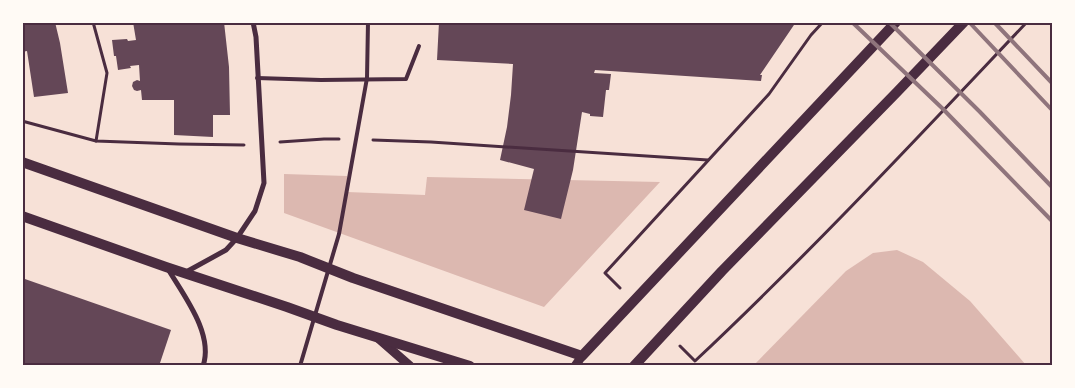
<svg xmlns="http://www.w3.org/2000/svg" width="1075" height="388" viewBox="0 0 1075 388" font-family="Georgia,serif">
<style>
.water{fill:#dcb8b0}
.building{fill:#644757}
.lines{fill:none;stroke-linecap:round;stroke-linejoin:round}
.path{stroke:#4a2c40;stroke-width:3}
.service{stroke:#4a2c40;stroke-width:4}
.minor{stroke:#4a2c40;stroke-width:5}
.tertiary{stroke:#4a2c40;stroke-width:9}
.secondary{stroke:#4a2c40;stroke-width:10}
.rail{stroke:#8f747c;stroke-width:4}
.neatline{fill:none;stroke:#4a2c40;stroke-width:2}
</style>
<rect width="100%" height="100%" fill="#f7e1d7"/>
<g class="water">
<path d="M 284,174 L 347,176 L 347,192 L 425,195 L 427,177 L 660,182 L 544,307 L 284,213 Z"/>
<path d="M 897,250 L 923,262 L 970,301 L 1026,365 L 754,365 L 846,271 L 873,253 Z"/>
</g>
<g class="building">
<path d="M 22,22 L 55,22 L 60,43 L 68,93 L 34,97 L 27,51 L 22,52 Z"/>
<path d="M 133,22 L 224,22 L 229,67 L 230,115 L 213,115 L 213,137 L 174,135 L 174,100 L 142,100 L 141,90 L 137,91 L 134,90 L 132,86 L 133,82 L 137,80 L 140,81 L 139,65 L 130,66 L 131,68 L 118,70 L 116,56 L 114,56 L 112,40 L 127,39 L 128,41 L 136,40 Z"/>
<path d="M 439,22 L 796,22 L 760,75 L 762,75 L 761,81 L 595,70 L 594,73 L 611,74 L 609,90 L 606,90 L 603,117 L 590,116 L 590,114 L 582,112 L 573,170 L 561,219 L 524,210 L 534,169 L 500,160 L 507,127 L 511,95 L 513,64 L 437,60 Z"/>
<path d="M 22,278 L 171,330 L 159,366 L 22,366 Z"/>
</g>
<g class="lines">
<g class="path">
<path d="M 93,22 L 107,73 L 96,141"/>
<path d="M 22,121 L 96,141 L 179,144 L 244,145"/>
<path d="M 373,140 L 431,142 L 708,160"/>
<path d="M 280,142 L 324,139 L 339,139"/>
<path d="M 620,288 L 605,273 L 769,94 L 811,35 L 823,22"/>
<path d="M 680,346 L 695,361 C 810,253 918,137 1027,22"/>
</g>
<g class="service">
<path d="M 257,78 L 321,80 L 406,79 L 419,46"/>
<path d="M 300,366 L 339,234 L 367,78 L 368,22"/>
</g>
<g class="minor">
<path d="M 168,269 C 184,296 214,334 203,366"/>
<path d="M 186,272 L 226,250 L 237,238 L 255,211 L 264,183 L 256,37 L 253,22"/>
</g>
<g class="tertiary">
<path d="M 378,338 L 410,366"/>
<path d="M 575,366 L 582,356"/>
</g>
<g class="secondary">
<path d="M 22,162 L 237,238 L 300,257 L 353,278 L 582,356 L 896,22"/>
<path d="M 22,216 L 166,267 L 287,307 L 337,325 L 470,366"/>
<path d="M 634,366 L 722,271 L 897,92 L 964,22"/>
</g>
<g class="rail">
<path d="M 852,22 L 943,109 L 1052,221"/>
<path d="M 889,22 L 980,112 L 1052,187"/>
<path d="M 969,22 L 1052,110"/>
<path d="M 994,22 L 1052,83"/>
</g>
</g>
<rect width="1075" height="388" fill="none" stroke="#fffaf5" stroke-width="48"/>
<rect x="24" y="24" width="1027" height="340" class="neatline"/>
</svg>
